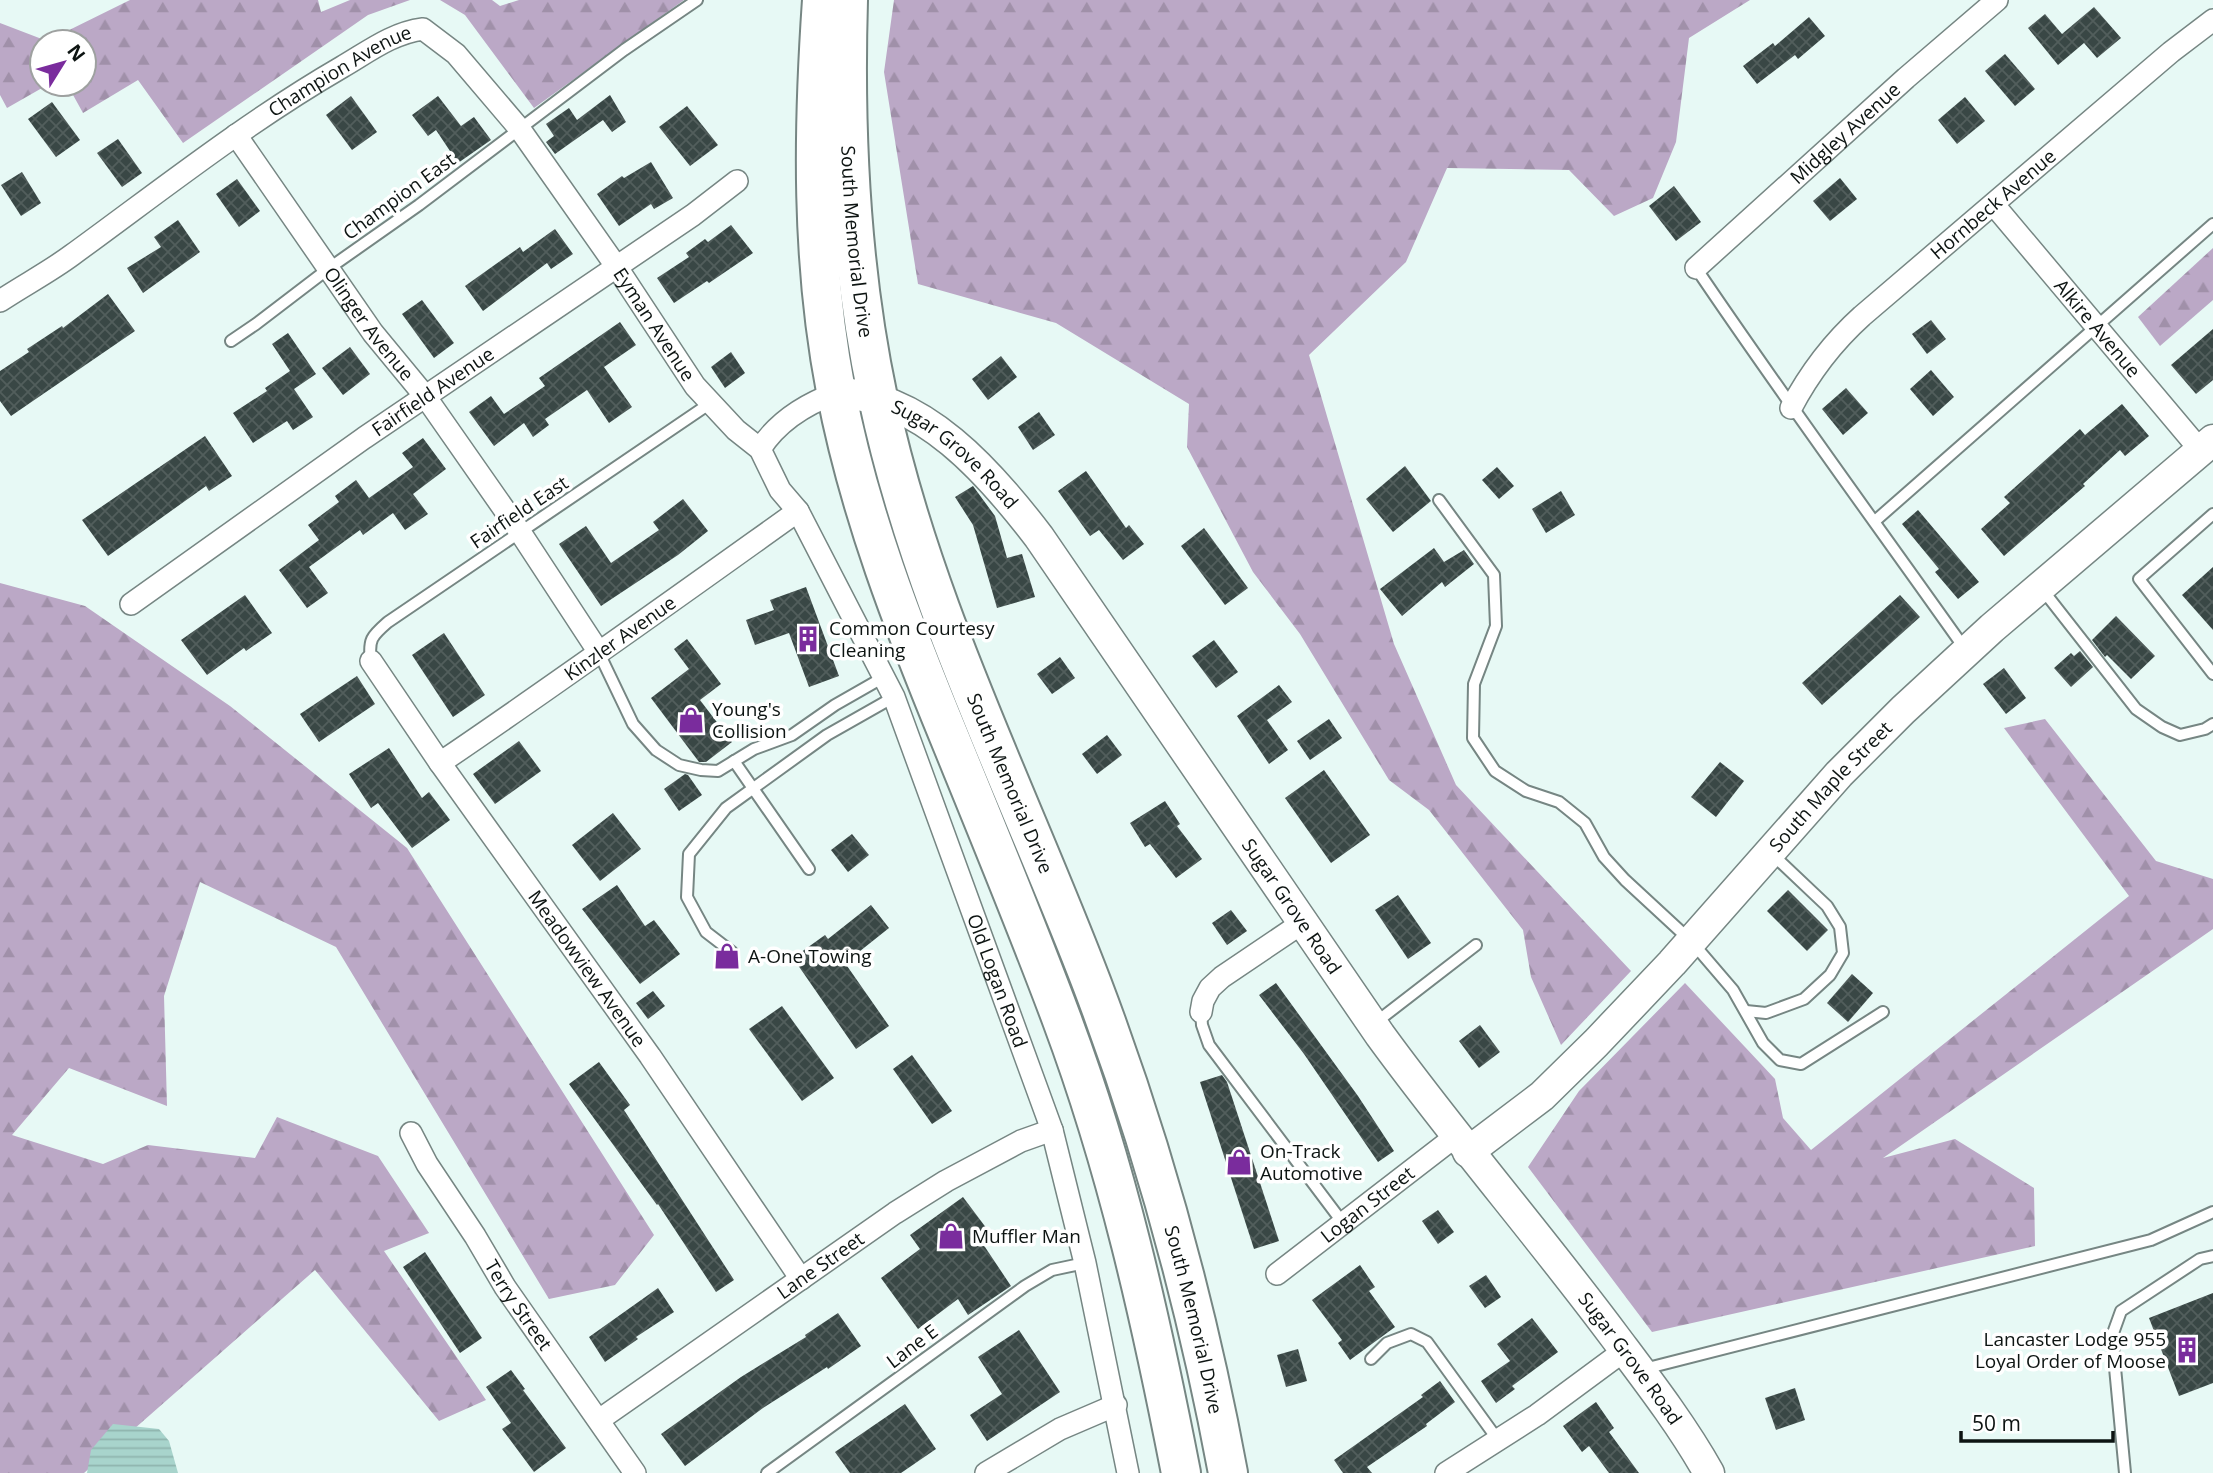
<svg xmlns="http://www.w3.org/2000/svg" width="2213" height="1473" viewBox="0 0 2213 1473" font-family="'Open Sans',sans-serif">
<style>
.forest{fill:url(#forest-firs)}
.water{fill:url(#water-rules)}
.building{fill:url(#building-cross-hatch)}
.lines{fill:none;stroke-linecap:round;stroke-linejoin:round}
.lane-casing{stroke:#768683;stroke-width:14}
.street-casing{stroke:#768683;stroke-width:24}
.secondary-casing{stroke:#768683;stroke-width:33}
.highway-casing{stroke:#768683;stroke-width:42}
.lane{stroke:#fff;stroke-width:10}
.street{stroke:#fff;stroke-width:21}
.secondary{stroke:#fff;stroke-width:30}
.highway{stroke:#fff;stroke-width:38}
.labels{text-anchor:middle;stroke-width:7;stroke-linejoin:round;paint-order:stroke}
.street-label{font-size:19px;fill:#0d1412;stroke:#fff}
.poi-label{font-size:19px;fill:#0d1412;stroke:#fff;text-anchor:start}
</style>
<defs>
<pattern id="forest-firs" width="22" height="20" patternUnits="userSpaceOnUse" patternTransform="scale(1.75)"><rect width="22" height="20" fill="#bba8c6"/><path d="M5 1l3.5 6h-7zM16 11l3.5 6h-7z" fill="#a090a9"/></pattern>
<pattern id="water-rules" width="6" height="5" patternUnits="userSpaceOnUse" patternTransform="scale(1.75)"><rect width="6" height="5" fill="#a8d4cc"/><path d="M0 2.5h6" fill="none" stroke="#8fb5ae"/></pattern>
<pattern id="building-cross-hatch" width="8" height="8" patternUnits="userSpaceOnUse" patternTransform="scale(1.75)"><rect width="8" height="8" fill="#394745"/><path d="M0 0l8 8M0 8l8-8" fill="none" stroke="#525e5c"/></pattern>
</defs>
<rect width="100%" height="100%" fill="#e7f9f5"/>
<g class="forest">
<path d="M 130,0 L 318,0 L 321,12 L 350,0 L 416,0 L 410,0 L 368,15 L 183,143 L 138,80 L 83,113 L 67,84 L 84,84 L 84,42 L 42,42 L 42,84 L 49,84 L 7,108 L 0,95 L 0,23 L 47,41 Z"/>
<path d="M 440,0 L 492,0 L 500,6 L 519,0 L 684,0 L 534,108 L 465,15 Z"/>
<path d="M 894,0 L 1750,0 L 1689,38 L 1676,142 L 1653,198 L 1614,216 L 1569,170 L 1447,168 L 1406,262 L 1309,355 L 1394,644 L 1456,785 L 1631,971 L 1561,1045 L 1531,977 L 1523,930 L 1429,810 L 1389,780 L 1300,634 L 1253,572 L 1187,447 L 1189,404 L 1056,323 L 918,284 L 884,72 Z"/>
<path d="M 2213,248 L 2213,300 L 2160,346 L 2138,317 Z"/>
<path d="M 0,583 L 85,606 L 230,706 L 407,848 L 654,1235 L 615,1285 L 549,1299 L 336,947 L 200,882 L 164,996 L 167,1106 L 69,1068 L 12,1135 L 103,1164 L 148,1145 L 255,1158 L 277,1117 L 378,1156 L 429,1233 L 384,1251 L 486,1400 L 439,1421 L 315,1270 L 84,1473 L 0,1473 Z"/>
<path d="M 2045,719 L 2156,861 L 2213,879 L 2213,929 L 1883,1158 L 1955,1139 L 2034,1188 L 2035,1246 L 1652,1332 L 1528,1167 L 1579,1091 L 1685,983 L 1775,1079 L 1783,1118 L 1811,1150 L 2129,896 L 2004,728 Z"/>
</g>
<path class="water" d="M 113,1424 L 159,1429 L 169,1441 L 178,1473 L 87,1473 L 91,1450 Z"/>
<g class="building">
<path d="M 2094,7 L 2121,38 L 2097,58 L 2084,43 L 2058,65 L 2028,28 L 2045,14 L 2062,34 Z"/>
<path d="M 1809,17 L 1825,36 L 1798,59 L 1795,55 L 1757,84 L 1743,66 L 1773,43 L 1775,46 Z"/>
<path d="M 2005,54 L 2035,89 L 2015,106 L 1985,71 Z"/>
<path d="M 610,95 L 626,122 L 612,132 L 603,120 L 555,154 L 546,142 L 554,136 L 546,124 L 569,108 L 577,120 Z"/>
<path d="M 351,96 L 377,132 L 352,150 L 326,115 Z"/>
<path d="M 438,96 L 461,126 L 474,117 L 491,140 L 458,163 L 436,130 L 428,136 L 412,115 Z"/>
<path d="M 1965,97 L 1985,121 L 1957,144 L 1938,120 Z"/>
<path d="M 52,102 L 80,140 L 56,157 L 28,119 Z"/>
<path d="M 687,106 L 718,145 L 690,166 L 659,127 Z"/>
<path d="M 118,139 L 142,173 L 122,187 L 97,153 Z"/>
<path d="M 651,162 L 673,198 L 654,209 L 651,204 L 619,226 L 597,194 L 622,176 L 624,178 Z"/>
<path d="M 22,172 L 41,203 L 21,216 L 1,185 Z"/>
<path d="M 1840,178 L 1857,199 L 1830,221 L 1813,201 Z"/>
<path d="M 237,179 L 260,211 L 239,227 L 216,194 Z"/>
<path d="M 1674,186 L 1701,222 L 1676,241 L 1649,206 Z"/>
<path d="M 178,220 L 200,252 L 143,293 L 127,268 L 161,247 L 154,237 Z"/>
<path d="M 731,225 L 753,253 L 709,283 L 707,281 L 674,303 L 657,278 L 689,257 L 686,253 L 705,239 L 708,242 Z"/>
<path d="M 555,229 L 573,254 L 551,269 L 547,263 L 483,311 L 465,286 L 520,247 L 523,252 Z"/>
<path d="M 108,294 L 135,331 L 11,416 L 0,401 L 0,371 L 29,352 L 27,349 L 62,326 L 63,328 Z"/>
<path d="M 422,300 L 454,343 L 434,358 L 402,314 Z"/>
<path d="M 1931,320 L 1946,339 L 1927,354 L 1912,334 Z"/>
<path d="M 620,322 L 636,345 L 604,367 L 632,407 L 609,423 L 587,390 L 545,419 L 549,425 L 533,437 L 524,423 L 494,446 L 469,412 L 491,396 L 504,414 L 545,386 L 539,378 Z"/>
<path d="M 2213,329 L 2213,380 L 2196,394 L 2171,365 Z"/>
<path d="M 288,333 L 316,374 L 294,389 L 313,417 L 293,430 L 287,421 L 253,443 L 233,413 L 267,391 L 265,388 L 290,371 L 272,344 Z"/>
<path d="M 350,347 L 370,374 L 343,395 L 322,368 Z"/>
<path d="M 731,352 L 745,373 L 725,388 L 711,367 Z"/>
<path d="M 1001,356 L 1017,377 L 988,400 L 972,379 Z"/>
<path d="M 1931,370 L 1954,397 L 1933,416 L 1910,389 Z"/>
<path d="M 1846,388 L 1868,413 L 1843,435 L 1822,409 Z"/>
<path d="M 2122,404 L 2149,436 L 2125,456 L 2120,450 L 2083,484 L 2085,486 L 2004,556 L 1981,529 L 2010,503 L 2004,497 L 2080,429 L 2085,435 Z"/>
<path d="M 1039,412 L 1055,435 L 1033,450 L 1018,427 Z"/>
<path d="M 205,436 L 232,476 L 209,491 L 206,486 L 108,556 L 82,520 Z"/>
<path d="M 423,438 L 446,469 L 413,494 L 428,514 L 405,530 L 393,513 L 363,535 L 360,530 L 309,567 L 328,593 L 307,608 L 279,570 L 319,540 L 308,525 L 339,502 L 335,496 L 356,480 L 369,498 L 413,467 L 402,453 Z"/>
<path d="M 1405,466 L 1431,501 L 1393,532 L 1366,499 Z"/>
<path d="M 1497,467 L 1514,486 L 1499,499 L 1482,480 Z"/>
<path d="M 1086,471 L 1126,528 L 1129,525 L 1144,544 L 1123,560 L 1099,530 L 1090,536 L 1058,491 Z"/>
<path d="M 973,486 L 995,516 L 1007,558 L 1022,554 L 1035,597 L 997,608 L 973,525 L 955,497 Z"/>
<path d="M 1561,491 L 1575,515 L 1546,533 L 1532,509 Z"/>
<path d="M 683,499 L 708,531 L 678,555 L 601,606 L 559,544 L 586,526 L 611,563 L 659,530 L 653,522 Z"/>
<path d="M 1918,510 L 1979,582 L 1958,599 L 1935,572 L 1939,569 L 1902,524 Z"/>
<path d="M 1204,528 L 1248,588 L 1225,605 L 1181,546 Z"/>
<path d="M 1434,548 L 1444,562 L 1464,550 L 1474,564 L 1445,587 L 1442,582 L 1402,616 L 1380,589 Z"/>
<path d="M 2213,567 L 2213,630 L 2182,595 Z"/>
<path d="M 806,587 L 839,676 L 809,687 L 789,633 L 755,645 L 746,620 L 774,610 L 770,600 Z"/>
<path d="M 245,595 L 272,633 L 246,651 L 244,648 L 207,675 L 181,640 Z"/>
<path d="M 1900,595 L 1920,617 L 1822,705 L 1802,683 Z"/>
<path d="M 2116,616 L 2155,656 L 2131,679 L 2107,655 L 2105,657 L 2092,640 Z"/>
<path d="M 444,633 L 485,695 L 453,717 L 412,655 Z"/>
<path d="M 687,639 L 721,684 L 700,700 L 732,742 L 706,762 L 699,762 L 651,698 L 689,669 L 674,649 Z"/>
<path d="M 1214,640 L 1238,672 L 1216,688 L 1192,656 Z"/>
<path d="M 2080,651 L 2093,667 L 2071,687 L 2054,668 L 2071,653 L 2074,656 Z"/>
<path d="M 1060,657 L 1075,678 L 1052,694 L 1037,674 Z"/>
<path d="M 2004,668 L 2026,698 L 2006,714 L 1983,684 Z"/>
<path d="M 357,676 L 375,704 L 319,742 L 300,714 Z"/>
<path d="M 1279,685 L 1292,702 L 1267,720 L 1288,750 L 1269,764 L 1237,716 Z"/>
<path d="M 1329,719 L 1342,738 L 1310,760 L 1297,741 Z"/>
<path d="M 1107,735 L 1122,755 L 1097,774 L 1082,754 Z"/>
<path d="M 519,741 L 541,771 L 495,804 L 473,774 Z"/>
<path d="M 389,748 L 422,798 L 429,792 L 450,820 L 412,848 L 378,803 L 371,808 L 349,774 Z"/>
<path d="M 1720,762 L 1744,781 L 1716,817 L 1691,797 Z"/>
<path d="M 1324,770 L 1370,835 L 1331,863 L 1285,798 Z"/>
<path d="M 685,774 L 688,775 L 702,795 L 679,811 L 664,789 Z"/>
<path d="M 1165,801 L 1180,824 L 1177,826 L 1202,859 L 1176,878 L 1150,844 L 1145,847 L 1130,823 Z"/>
<path d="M 613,813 L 641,849 L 600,881 L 572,845 Z"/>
<path d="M 852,834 L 869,855 L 848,872 L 831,850 Z"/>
<path d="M 617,885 L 645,926 L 654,920 L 680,954 L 640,984 L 582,909 Z"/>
<path d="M 1788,890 L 1828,930 L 1807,951 L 1767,911 Z"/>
<path d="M 1398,895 L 1431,943 L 1408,959 L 1375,910 Z"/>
<path d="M 871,905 L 889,928 L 845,963 L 889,1026 L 856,1049 L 793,958 L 825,935 L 828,939 Z"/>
<path d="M 1231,910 L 1247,931 L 1227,945 L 1212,923 Z"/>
<path d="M 1852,974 L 1873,993 L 1848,1022 L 1827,1003 Z"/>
<path d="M 1276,983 L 1358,1096 L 1394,1151 L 1378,1162 L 1304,1054 L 1259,995 Z"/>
<path d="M 653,991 L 665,1006 L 648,1019 L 636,1003 Z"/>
<path d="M 782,1006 L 834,1078 L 802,1101 L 749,1029 Z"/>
<path d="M 1480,1025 L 1500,1052 L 1479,1068 L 1459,1041 Z"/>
<path d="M 912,1055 L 952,1111 L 932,1124 L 893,1069 Z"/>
<path d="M 599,1062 L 630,1105 L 624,1110 L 734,1280 L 716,1292 L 658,1204 L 657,1205 L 569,1084 Z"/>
<path d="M 1222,1075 L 1227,1082 L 1279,1241 L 1254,1249 L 1200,1082 Z"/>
<path d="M 963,1197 L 993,1237 L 983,1244 L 1011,1286 L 968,1315 L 958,1299 L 918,1329 L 881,1278 L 920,1249 L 910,1235 Z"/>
<path d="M 1438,1210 L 1454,1232 L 1438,1244 L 1422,1221 Z"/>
<path d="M 425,1252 L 482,1338 L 460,1353 L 403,1267 Z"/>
<path d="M 1360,1265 L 1375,1287 L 1369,1291 L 1395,1327 L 1350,1360 L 1338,1343 L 1342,1340 L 1312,1300 Z"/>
<path d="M 1486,1275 L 1501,1297 L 1485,1308 L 1469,1286 Z"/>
<path d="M 658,1288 L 674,1312 L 636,1337 L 638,1339 L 605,1362 L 589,1337 Z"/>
<path d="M 2213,1293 L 2213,1383 L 2179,1396 L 2149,1318 Z"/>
<path d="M 838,1313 L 861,1346 L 828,1369 L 827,1367 L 763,1408 L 685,1466 L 661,1434 L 741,1377 L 806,1337 L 805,1335 Z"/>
<path d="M 1532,1318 L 1558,1352 L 1512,1386 L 1515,1389 L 1496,1403 L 1481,1381 L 1510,1361 L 1497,1344 Z"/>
<path d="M 1019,1330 L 1060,1392 L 987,1441 L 970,1415 L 1002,1394 L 978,1357 Z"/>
<path d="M 1298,1349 L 1307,1381 L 1286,1387 L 1277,1355 Z"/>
<path d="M 511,1370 L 525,1389 L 523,1390 L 566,1448 L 534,1472 L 502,1429 L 511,1423 L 486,1387 Z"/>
<path d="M 1440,1381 L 1455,1402 L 1426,1424 L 1427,1426 L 1367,1467 L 1372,1473 L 1343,1473 L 1334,1460 L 1423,1397 L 1421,1395 Z"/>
<path d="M 1795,1388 L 1805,1420 L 1776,1430 L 1765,1398 Z"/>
<path d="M 1596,1402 L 1614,1428 L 1609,1432 L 1639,1473 L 1609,1473 L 1589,1446 L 1582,1452 L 1563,1426 Z"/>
<path d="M 905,1404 L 936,1449 L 901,1473 L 850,1473 L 835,1452 Z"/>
</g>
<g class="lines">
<g class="lane-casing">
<g id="lane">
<path d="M 1696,268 C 1783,397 1875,522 1965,649"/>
<path d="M 231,341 L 256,324 L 328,269 L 419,205 L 624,50 L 697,0"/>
<path d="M 1439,500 L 1494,575 L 1496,626 L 1474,684 L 1473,738 L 1495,771 L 1526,791 L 1559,802 L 1585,823 L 1604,857 L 1625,880 L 1691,941 L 1733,990 L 1763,1043 L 1780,1060 L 1801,1064 L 1883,1012"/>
<path d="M 2213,514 L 2139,579 L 2213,674"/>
<path d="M 1875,521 L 2213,224"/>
<path d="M 2042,589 L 2136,709 L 2162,727 L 2180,735 L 2205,729 L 2213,724"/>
<path d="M 598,651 L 633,724 L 656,750 L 679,765 L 701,770 L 718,771 L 754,749 L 792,735 L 835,705 L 884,677"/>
<path d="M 371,661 C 368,639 372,636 388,622 L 709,404"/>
<path d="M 734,761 L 809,869"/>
<path d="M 732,952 L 706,932 L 687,897 L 689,854 L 726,808 L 827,735 L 894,697"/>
<path d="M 1746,1011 L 1766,1013 L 1804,999 L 1830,975 L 1843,953 L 1840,927 L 1827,906 L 1772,854"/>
<path d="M 1201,1012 L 1202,1025 L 1209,1045 L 1343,1223"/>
<path d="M 1375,1023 L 1476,945"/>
<path d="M 1371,1359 L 1387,1343 L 1411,1334 L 1427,1342 L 1498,1440"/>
<path d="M 1644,1369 L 2151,1240 L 2213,1212"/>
<path d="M 767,1473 L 1025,1286 L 1052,1270 L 1085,1263"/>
<path d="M 2125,1473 L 2112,1336 L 2121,1311 L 2200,1259 L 2213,1256"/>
</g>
</g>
<g class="street-casing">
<g id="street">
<path id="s1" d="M 236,135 L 373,333 L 425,396 L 520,532 L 598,651"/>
<path id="s2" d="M 1994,205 L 2201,451"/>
<path id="s3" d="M 1696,268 L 1906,78 L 1997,0"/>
<path id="s4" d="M 0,301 C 24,285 49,272 72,255 C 160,191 247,122 342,67 C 368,52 392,33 423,29 L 456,54 L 519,128 L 616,266 L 695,386 L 736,430 L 760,449 L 780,490 L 798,511 L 894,697 L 1052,1130 L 1085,1263 L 1128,1473"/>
<path id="s5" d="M 1791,408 C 1810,372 1832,343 1862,316 L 2171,52 L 2213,20"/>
<path d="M 760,449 C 778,421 806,404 836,393"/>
<path id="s6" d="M 131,604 L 364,438 L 693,215 L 737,181"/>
<path id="s7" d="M 371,661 L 440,763 L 650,1056 L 801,1279"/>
<path id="s8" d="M 440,763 C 561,681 679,596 798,511"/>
<path d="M 1201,1012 L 1203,1001 L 1210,988 L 1222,977 L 1302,923"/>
<path id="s9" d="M 411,1133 L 427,1164 L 475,1236 L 505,1287 L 635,1473"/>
<path id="s10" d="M 1277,1274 L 1456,1136"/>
<path id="s11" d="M 599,1420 L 895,1213 L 946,1181 L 1021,1141 L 1052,1130"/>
<path d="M 986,1473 L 1060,1429 L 1116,1405"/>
<path d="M 1446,1473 L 1537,1415 L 1625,1350"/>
</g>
</g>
<g class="secondary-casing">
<g id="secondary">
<path id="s12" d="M 836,393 C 922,394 991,474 1039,537 L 1380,1035 C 1455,1138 1539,1235 1615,1337 C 1648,1381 1682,1425 1709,1473"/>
<path id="s13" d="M 1468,1152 L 1542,1096 L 1596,1043 L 1672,963 L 1839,774 L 1903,710 L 1992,628 L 2213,440"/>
</g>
</g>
<g class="highway-casing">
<g id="highway">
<path d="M 822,0 C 813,131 811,261 836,391 C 859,512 904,627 951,741 C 989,834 1027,926 1062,1020 C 1117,1167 1151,1319 1181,1473"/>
<path id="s14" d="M 848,0 C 844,134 850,267 878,398 C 921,602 1018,790 1092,984 C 1152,1142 1197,1306 1228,1473"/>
</g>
</g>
<use href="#lane" class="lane"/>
<use href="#street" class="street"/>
<use href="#secondary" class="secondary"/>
<use href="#highway" class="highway"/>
</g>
<defs>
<g id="building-bare" transform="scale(2.1)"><path d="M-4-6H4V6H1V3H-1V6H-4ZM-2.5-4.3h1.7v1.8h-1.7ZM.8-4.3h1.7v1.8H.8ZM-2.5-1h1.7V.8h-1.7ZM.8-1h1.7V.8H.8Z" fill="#7a2c9d" stroke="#fff" stroke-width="2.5" paint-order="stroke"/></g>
<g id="shop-bare" transform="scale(2.1)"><path d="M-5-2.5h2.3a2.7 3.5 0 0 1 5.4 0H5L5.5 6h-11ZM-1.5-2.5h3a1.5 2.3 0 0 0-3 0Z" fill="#7a2c9d" stroke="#fff" stroke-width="2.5" paint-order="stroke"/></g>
</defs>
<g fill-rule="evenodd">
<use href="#building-bare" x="808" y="639"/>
<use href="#shop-bare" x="691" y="720"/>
<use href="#shop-bare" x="727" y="956"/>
<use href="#shop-bare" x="1239" y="1162"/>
<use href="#shop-bare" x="951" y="1236"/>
<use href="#building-bare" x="2187" y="1350"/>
</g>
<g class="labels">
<g class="street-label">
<text dy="7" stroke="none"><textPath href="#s4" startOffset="411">Champion Avenue</textPath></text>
<text dy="7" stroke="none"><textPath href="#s3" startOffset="201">Midgley Avenue</textPath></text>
<text transform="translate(399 196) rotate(-36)" y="7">Champion East</text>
<text dy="7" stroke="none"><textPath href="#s5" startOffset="289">Hornbeck Avenue</textPath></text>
<text dy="7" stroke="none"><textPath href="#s14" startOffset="242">South Memorial Drive</textPath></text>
<text dy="7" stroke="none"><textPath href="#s1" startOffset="231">Olinger Avenue</textPath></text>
<text dy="7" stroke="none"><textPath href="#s4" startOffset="882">Eyman Avenue</textPath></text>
<text dy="7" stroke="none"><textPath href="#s2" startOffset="161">Alkire Avenue</textPath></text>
<text dy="7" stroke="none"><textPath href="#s6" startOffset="369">Fairfield Avenue</textPath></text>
<text dy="7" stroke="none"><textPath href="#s12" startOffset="138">Sugar Grove Road</textPath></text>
<text transform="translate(519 512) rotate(-34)" y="7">Fairfield East</text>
<text dy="7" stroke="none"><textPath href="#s8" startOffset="219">Kinzler Avenue</textPath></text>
<text dy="7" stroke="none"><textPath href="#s14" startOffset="808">South Memorial Drive</textPath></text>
<text dy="7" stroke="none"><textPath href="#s13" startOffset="516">South Maple Street</textPath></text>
<text dy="7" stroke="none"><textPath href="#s12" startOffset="705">Sugar Grove Road</textPath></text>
<text dy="7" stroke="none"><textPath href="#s7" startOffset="376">Meadowview Avenue</textPath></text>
<text dy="7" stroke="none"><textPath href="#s4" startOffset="1631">Old Logan Road</textPath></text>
<text dy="7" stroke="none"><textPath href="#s10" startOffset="114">Logan Street</textPath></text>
<text dy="7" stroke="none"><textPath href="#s11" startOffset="270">Lane Street</textPath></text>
<text dy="7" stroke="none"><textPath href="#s9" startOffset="203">Terry Street</textPath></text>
<text dy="7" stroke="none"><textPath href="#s14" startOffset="1376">South Memorial Drive</textPath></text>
<text transform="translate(912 1346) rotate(-37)" y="7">Lane E</text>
<text dy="7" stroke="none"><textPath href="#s12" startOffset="1270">Sugar Grove Road</textPath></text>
</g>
<g class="poi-label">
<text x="829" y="635">Common Courtesy<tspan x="829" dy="22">Cleaning</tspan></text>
<text x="712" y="716">Young's<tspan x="712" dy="22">Collision</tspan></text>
<text x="748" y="963">A-One Towing</text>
<text x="1260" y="1158">On-Track<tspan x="1260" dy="22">Automotive</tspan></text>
<text x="972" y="1243">Muffler Man</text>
<text x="2166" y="1346" text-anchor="end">Lancaster Lodge 955<tspan x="2166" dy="22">Loyal Order of Moose</tspan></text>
</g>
</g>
<g transform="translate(63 63) rotate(53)"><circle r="33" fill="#ffffff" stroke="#9ea1a0" stroke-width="2"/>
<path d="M0-5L12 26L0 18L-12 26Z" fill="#7a2c9d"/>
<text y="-10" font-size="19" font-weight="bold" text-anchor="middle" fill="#0d1412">N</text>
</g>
<path d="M1961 1431v10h152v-10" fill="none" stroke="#0d1412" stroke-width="3.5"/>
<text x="1972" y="1431" font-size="21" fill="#0d1412" stroke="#ffffff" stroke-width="5" paint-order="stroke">50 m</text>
</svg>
